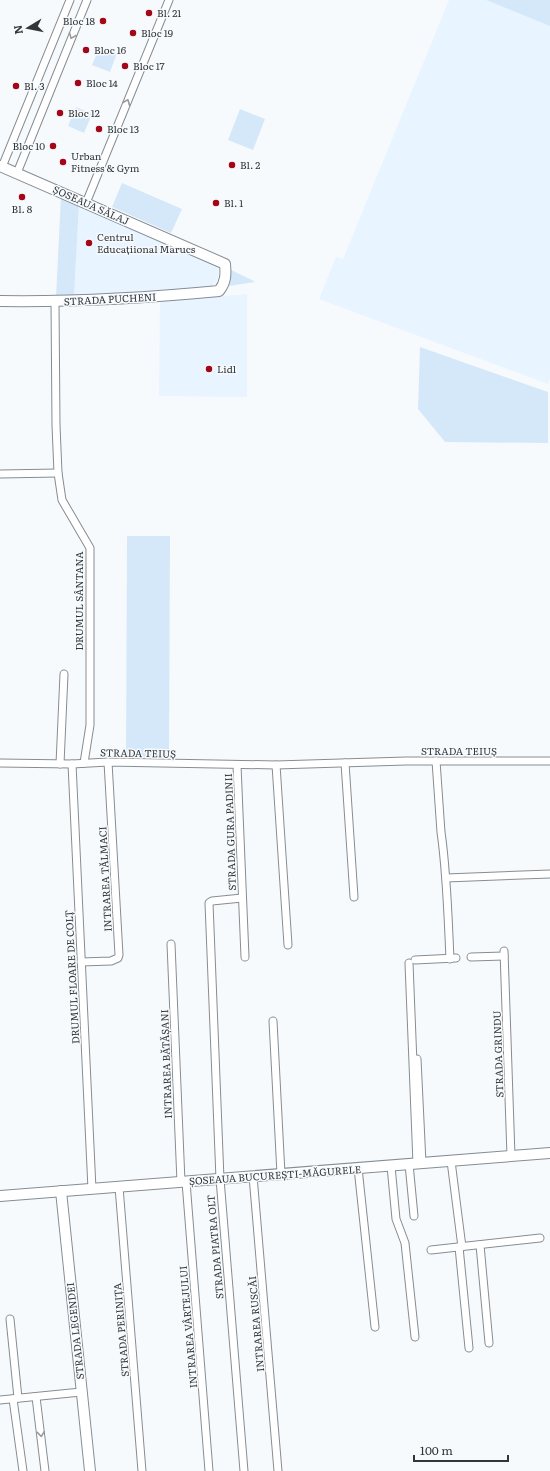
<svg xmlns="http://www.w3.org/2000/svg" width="550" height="1471" viewBox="0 0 550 1471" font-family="Literata,serif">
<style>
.built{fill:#e8f4ff}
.green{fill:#d4e8fa}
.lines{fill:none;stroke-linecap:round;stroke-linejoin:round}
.street-casing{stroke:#858d94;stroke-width:9}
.secondary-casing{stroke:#858d94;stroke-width:12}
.street{stroke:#fff;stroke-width:7}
.secondary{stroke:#fff;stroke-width:10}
.oneway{stroke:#989a9c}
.poi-dot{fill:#a20719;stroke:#f7fafd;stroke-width:1.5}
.labels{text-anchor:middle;stroke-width:3;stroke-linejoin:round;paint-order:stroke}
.poi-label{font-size:10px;fill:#323639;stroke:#f7fafd;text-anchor:start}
.street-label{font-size:10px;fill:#323639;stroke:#f7fafd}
</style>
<rect width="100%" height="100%" fill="#f7fafd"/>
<g class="built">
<path d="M 449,0 L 486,0 L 550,26 L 550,378 L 548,384 L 319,299 L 336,257 L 343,259 Z"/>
<path d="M 79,204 L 216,266 L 218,269 L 219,274 L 216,282 L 213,285 L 213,297 L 247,294 L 247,397 L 159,396 L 160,290 L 74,296 Z"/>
</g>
<g class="green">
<path d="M 486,0 L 550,0 L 550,26 Z"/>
<path d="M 100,46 L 117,53 L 110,72 L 92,65 Z"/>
<path d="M 76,107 L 92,114 L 84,133 L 68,126 Z"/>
<path d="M 240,109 L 265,119 L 253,150 L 228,140 Z"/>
<path d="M 122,183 L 182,209 L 171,233 L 112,207 Z"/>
<path d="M 61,196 L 79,204 L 74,296 L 56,297 Z"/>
<path d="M 231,270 L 254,281 L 255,282 L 229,286 L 231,278 Z"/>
<path d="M 420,347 L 548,392 L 548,443 L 445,442 L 418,409 Z"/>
<path d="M 127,536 L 170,536 L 169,758 L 126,757 Z"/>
</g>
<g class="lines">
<g class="street-casing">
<g id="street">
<path d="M 2,167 L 70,0"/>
<path d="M 17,173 L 87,0"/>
<path d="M 86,203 L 169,0"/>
<path d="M 55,302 L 56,425 L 58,473 L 62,500 L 90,548 L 90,725 L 84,763"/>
<path d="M 0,474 L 58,473"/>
<path d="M 436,761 L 441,832 C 447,874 448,916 450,959"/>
<path d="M 0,763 L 72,764 L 108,762 L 276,765 L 406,761 L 550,761"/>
<path d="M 345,763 L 354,897"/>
<path d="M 60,764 L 64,674"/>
<path d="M 72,764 L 92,1189"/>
<path d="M 237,765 L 245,957"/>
<path d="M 276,765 L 288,945"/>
<path d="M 446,878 L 550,874"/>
<path d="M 242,898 L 212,901 L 209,903 L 220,1179 L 244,1471"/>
<path d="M 171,944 L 181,1182"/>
<path d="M 504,951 L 511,1156"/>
<path d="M 471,957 L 504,956"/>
<path d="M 415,960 L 456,958"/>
<path d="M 81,962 L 111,961 L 118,958 L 119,955 L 108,762"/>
<path d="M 409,963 L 417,1164"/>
<path d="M 273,1021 L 281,1174"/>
<path d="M 417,1059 L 422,1163"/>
<path d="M 451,1161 L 462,1247"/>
<path d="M 409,1164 L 414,1216"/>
<path d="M 391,1166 L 396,1219 L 405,1243 L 415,1337"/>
<path d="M 358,1168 L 375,1327"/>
<path d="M 253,1176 L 278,1471"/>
<path d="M 186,1182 L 209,1471"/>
<path d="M 119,1187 L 142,1471"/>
<path d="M 480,1245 L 489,1343"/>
<path d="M 459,1247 L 469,1348"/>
<path d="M 431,1250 L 540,1238"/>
<path d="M 10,1319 L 18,1398"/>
<path d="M 36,1397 L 45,1471"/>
<path d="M 13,1399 L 23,1471"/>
<path d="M 0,1400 L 81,1392"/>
</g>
</g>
<g class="secondary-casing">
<g id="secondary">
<path d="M 0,166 L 225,264 C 226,274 226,282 219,291 C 146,298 73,302 0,301"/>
<path d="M 61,1191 L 90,1471"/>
<path d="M 0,1196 L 550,1153"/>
</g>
</g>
<use href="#street" class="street"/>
<use href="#secondary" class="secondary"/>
</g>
<defs><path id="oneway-chevron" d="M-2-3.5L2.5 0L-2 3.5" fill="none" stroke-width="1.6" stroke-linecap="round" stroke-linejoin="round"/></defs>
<g class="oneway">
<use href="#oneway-chevron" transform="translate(72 36) rotate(112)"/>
<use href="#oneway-chevron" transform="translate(127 102) rotate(-68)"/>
<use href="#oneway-chevron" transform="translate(41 1434) rotate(84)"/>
</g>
<g class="poi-dot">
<circle cx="149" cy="13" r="4"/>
<circle cx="103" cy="21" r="4"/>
<circle cx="133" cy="33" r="4"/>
<circle cx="86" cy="50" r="4"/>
<circle cx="125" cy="66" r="4"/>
<circle cx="78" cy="83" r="4"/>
<circle cx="16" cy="86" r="4"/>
<circle cx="60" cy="113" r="4"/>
<circle cx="99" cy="129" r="4"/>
<circle cx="53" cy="146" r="4"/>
<circle cx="63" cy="162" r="4"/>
<circle cx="232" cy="165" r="4"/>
<circle cx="22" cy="197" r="4"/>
<circle cx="216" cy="203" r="4"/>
<circle cx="89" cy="243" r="4"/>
<circle cx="209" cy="369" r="4"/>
</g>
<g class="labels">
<g class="poi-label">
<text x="157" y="17">Bl. 21</text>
<text x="95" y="25" text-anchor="end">Bloc 18</text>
<text x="141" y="37">Bloc 19</text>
<text x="94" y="54">Bloc 16</text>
<text x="133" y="70">Bloc 17</text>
<text x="86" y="87">Bloc 14</text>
<text x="24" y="90">Bl. 3</text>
<text x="68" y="117">Bloc 12</text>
<text x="107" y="133">Bloc 13</text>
<text x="45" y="150" text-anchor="end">Bloc 10</text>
<text x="71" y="160">Urban<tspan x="71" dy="12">Fitness &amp; Gym</tspan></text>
<text x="240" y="169">Bl. 2</text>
<text x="224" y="207">Bl. 1</text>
<text x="22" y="213" text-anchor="middle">Bl. 8</text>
<text x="97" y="241">Centrul<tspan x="97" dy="12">Educațiional Marucs</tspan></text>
<text x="217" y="373">Lidl</text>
</g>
<g class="street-label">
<text transform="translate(91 205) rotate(24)" y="4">ȘOSEAUA SĂLAJ</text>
<text transform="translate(110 299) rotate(-3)" y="4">STRADA PUCHENI</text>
<text transform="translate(79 601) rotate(-90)" y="4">DRUMUL SÂNTANA</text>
<text x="459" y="755">STRADA TEIUȘ</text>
<text transform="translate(138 753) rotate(1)" y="4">STRADA TEIUȘ</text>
<text transform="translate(230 832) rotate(-92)" y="4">STRADA GURA PADINII</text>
<text transform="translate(105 879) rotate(-93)" y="4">INTRAREA TĂLMACI</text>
<text transform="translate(72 977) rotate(-93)" y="4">DRUMUL FLOARE DE COLȚ</text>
<text transform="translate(498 1054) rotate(-92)" y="4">STRADA GRINDU</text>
<text transform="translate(166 1064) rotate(-92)" y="4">INTRAREA BĂTĂȘANI</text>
<text transform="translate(275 1175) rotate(-4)" y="4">ȘOSEAUA BUCUREȘTI-MĂGURELE</text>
<text transform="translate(215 1247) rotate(-95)" y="4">STRADA PIATRA OLT</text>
<text transform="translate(256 1324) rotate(-95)" y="4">INTRAREA RUSCĂI</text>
<text transform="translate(188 1327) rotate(-95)" y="4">INTRAREA VÂRTEJULUI</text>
<text transform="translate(121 1330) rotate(-95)" y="4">STRADA PERINIȚA</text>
<text transform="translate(75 1331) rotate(-96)" y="4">STRADA LEGENDEI</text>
</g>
</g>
<g transform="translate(28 28) rotate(260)" stroke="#f7fafd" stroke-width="3" paint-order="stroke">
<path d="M0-3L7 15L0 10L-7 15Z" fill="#323639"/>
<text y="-6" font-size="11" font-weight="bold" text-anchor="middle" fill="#323639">N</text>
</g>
<path d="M414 1455v6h94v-6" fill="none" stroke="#323639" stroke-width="2"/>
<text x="420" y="1455" font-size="12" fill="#323639" stroke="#f7fafd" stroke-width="3" paint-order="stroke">100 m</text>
</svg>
